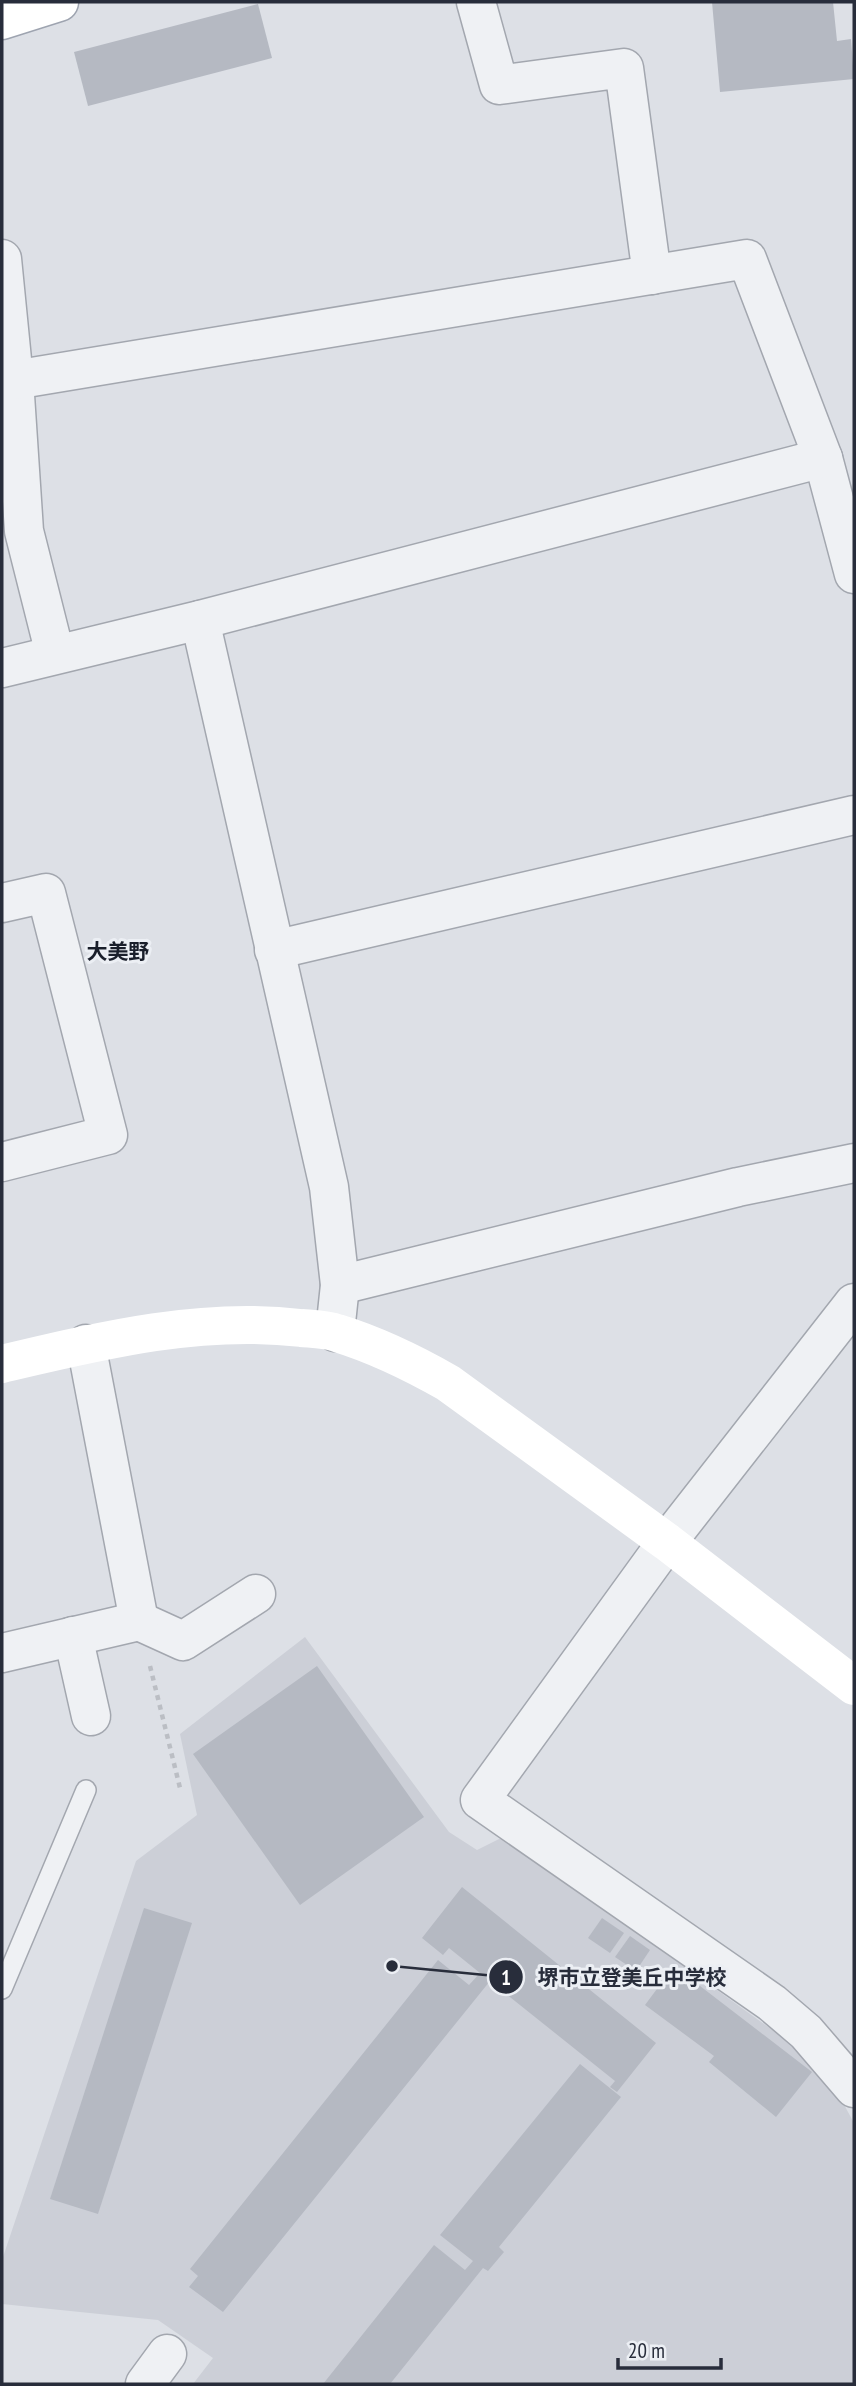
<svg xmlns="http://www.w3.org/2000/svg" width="856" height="2386" viewBox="0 0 856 2386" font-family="'PT Sans Narrow','Noto Sans JP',sans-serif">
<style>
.built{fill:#cccfd7}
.building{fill:#b5b9c2}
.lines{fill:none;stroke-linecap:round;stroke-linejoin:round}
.lane-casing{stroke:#a3a7af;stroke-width:22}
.street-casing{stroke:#a3a7af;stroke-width:41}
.primary-casing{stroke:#9ea4b0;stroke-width:41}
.path{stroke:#bbbec4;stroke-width:4.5;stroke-dasharray:5 5;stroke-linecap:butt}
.lane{stroke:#eff1f4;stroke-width:19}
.street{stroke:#eff1f4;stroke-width:38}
.secondary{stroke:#fff;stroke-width:38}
.primary{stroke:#fff;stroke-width:38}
.labels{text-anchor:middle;stroke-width:6;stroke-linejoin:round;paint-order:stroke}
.neighbourhood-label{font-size:21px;font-weight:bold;fill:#1a1f2b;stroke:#eceff4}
.leader{fill:none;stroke:#282d3b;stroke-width:2.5}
.callout-dot{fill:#282d3b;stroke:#eceff4;stroke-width:2.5}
.mark-label{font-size:21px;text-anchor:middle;font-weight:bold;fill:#fff}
.callout-label{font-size:21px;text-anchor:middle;font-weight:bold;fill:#282d3b;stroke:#eceff4;stroke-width:6;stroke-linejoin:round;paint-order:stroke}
</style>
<rect width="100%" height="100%" fill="#dde0e6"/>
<path class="built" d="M 305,1637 L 449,1832 L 477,1850 L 501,1838 L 570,1884 L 796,2047 L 842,2101 L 854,2123 L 854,2384 L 193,2384 L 213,2358 L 158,2320 L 2,2304 L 2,2260 L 136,1861 L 197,1815 L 180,1734 Z"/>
<g class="building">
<path d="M 712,2 L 833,2 L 837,41 L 851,39 L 854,79 L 720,92 Z"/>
<path d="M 258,4 L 272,58 L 88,106 L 74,52 Z"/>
<path d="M 317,1666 L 424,1817 L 300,1905 L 193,1754 Z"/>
<path d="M 462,1887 L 656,2043 L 617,2092 L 610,2087 L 615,2081 L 490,1981 L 223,2312 L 189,2287 L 198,2276 L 190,2269 L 438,1960 L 469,1985 L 480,1973 L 449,1948 L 443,1955 L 422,1938 Z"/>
<path d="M 144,1908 L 192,1923 L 98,2214 L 50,2199 Z"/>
<path d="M 602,1918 L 624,1933 L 610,1953 L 588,1938 Z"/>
<path d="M 630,1936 L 650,1950 L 636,1971 L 615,1957 Z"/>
<path d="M 674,1966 L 812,2072 L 776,2117 L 709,2062 L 714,2056 L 645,2005 Z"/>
<path d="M 580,2064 L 621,2097 L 499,2247 L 504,2252 L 488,2271 L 483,2268 L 390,2384 L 323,2384 L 434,2245 L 465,2270 L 473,2261 L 440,2235 Z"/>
</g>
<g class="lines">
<g class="lane-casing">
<path id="lane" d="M 2,1989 L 86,1790"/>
</g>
<g class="street-casing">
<g id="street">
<path d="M 476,2 L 499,85 L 624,68 L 652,275"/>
<path d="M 2,259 L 14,380 L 24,531 L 55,654"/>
<path d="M 2,382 L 747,259 L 823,458 L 854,574"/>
<path d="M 200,620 L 329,1187 L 340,1285 L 335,1332"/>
<path d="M 2,668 L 200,620 L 823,458"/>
<path d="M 2,903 L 46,893 L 108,1135 L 2,1162"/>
<path d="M 274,950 L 854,815"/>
<path d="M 340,1285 L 738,1187 L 854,1163"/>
<path d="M 854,1303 L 667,1542 L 480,1800 L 772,2003 L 806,2032 L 854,2088"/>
<path d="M 139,1621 L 183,1641 L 256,1594"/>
<path d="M 73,1636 L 91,1716"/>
<path d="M 2,1653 L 139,1621 L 86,1344"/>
<path d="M 145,2384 L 167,2354"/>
</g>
</g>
<g class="primary-casing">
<path id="primary" d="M 2,20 L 59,2"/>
</g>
<path class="path" d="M 150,1666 L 181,1792"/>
<use href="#lane" class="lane"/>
<use href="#street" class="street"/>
<path class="secondary" d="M 2,1364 C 99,1341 200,1316 301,1328 C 312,1329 326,1329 337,1333 C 376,1345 413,1363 448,1383 L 667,1542 L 854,1686"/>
<use href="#primary" class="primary"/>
</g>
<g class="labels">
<g class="neighbourhood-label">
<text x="118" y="959">大美野</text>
</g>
</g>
<path class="leader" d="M392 1966L506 1977"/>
<g class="callout-dot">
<circle cx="392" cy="1966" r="7"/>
<circle cx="506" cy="1977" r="18"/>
</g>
<g class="mark-label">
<text x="506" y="1985">1</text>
</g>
<g class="callout-label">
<text x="632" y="1985">堺市立登美丘中学校</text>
</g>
<rect width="856" height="2386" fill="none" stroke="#282d3b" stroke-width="7"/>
<path d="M618 2358v10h103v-10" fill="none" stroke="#282d3b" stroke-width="3.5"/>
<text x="628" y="2358" font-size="21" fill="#282d3b" stroke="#eceff4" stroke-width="5" paint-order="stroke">20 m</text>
</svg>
